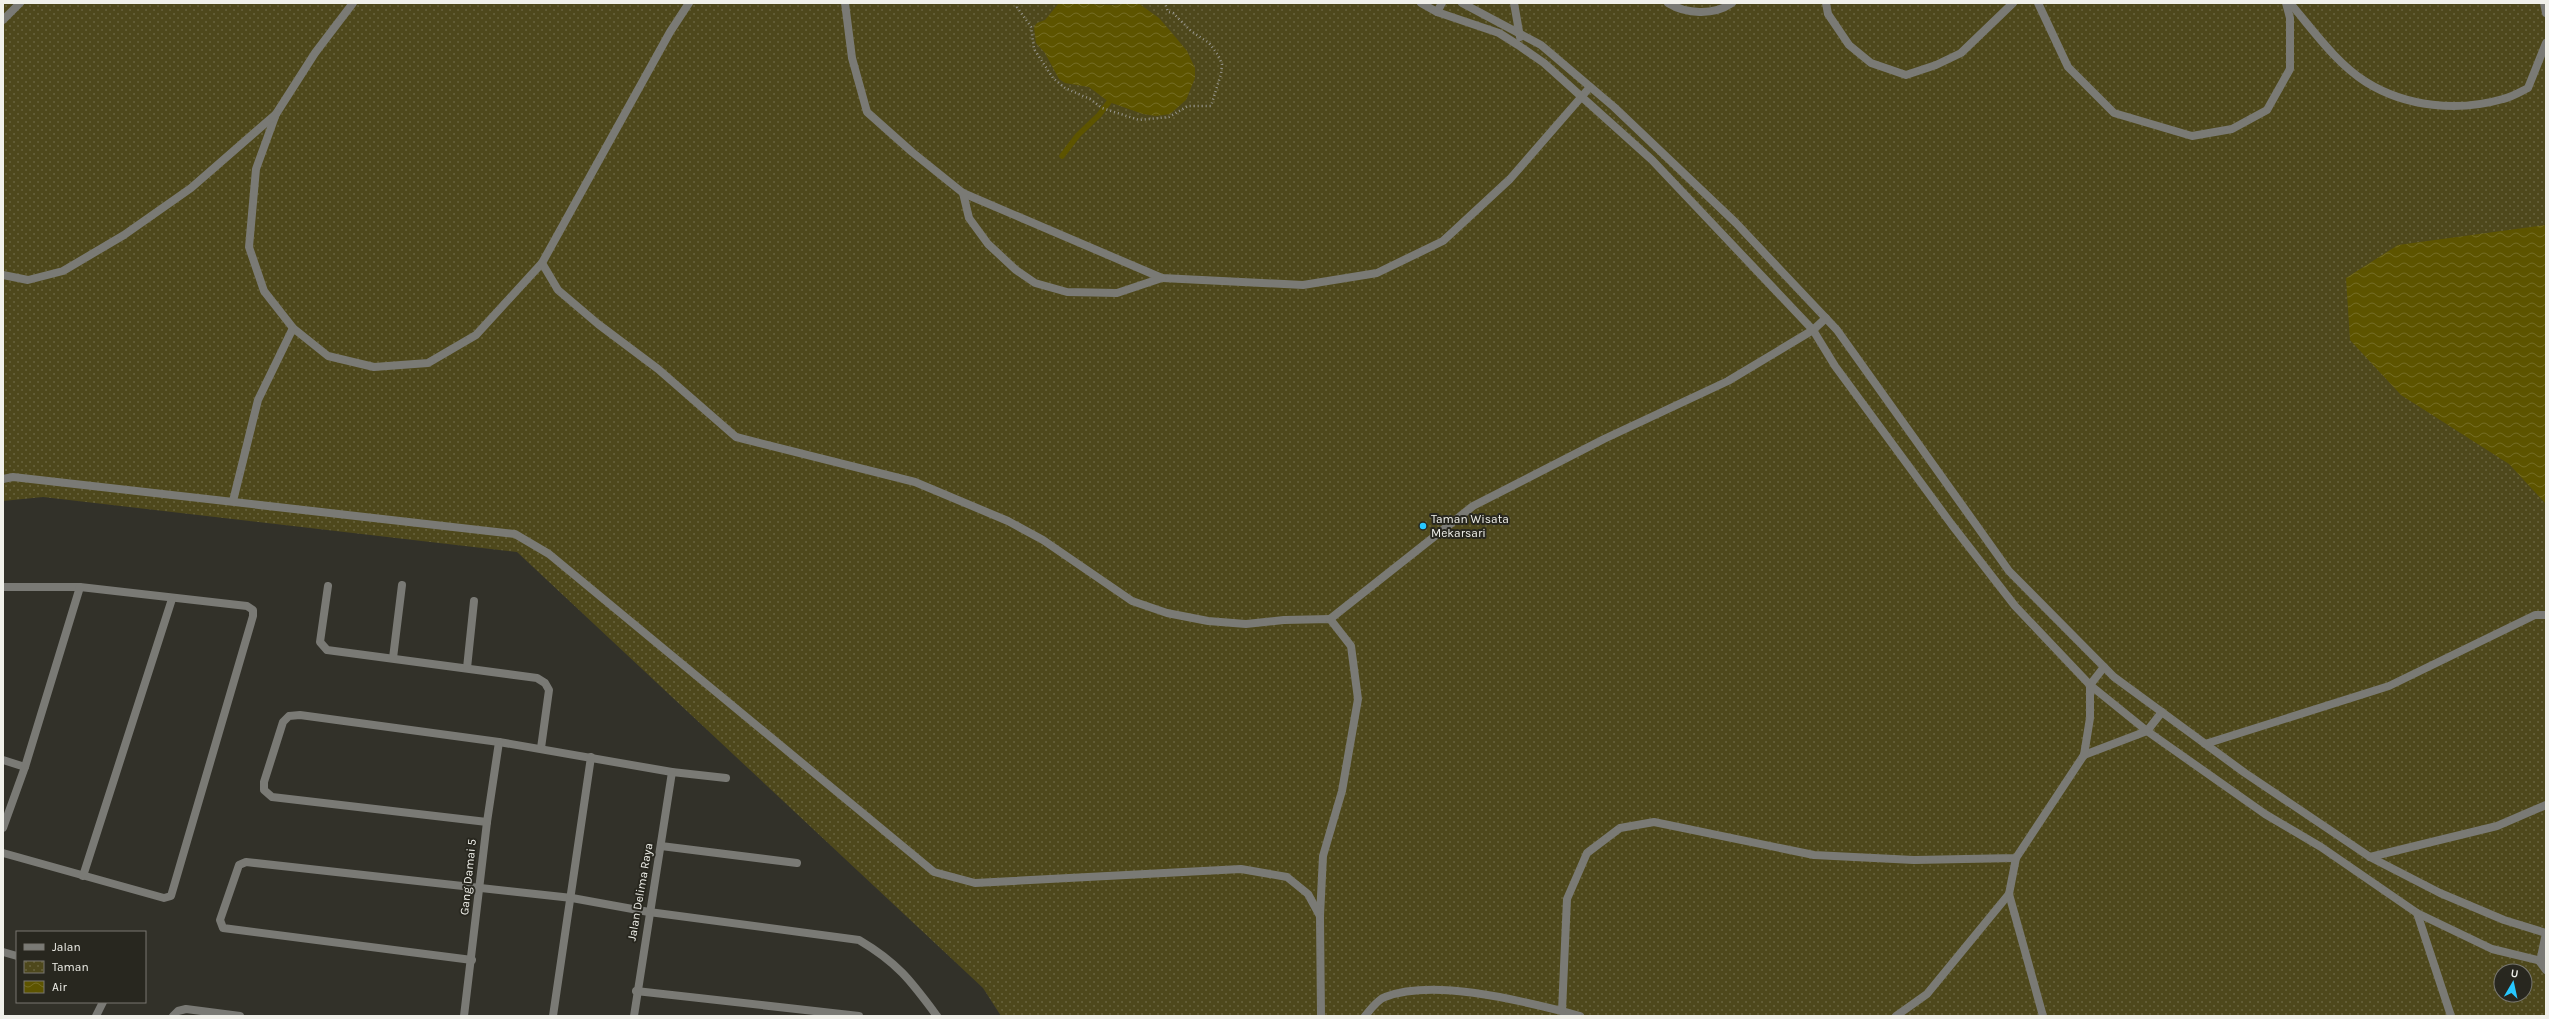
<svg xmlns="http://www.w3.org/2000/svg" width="2549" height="1019" viewBox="0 0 2549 1019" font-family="Karla,sans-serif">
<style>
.park{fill:url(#park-dots);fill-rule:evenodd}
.water{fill:url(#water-waves)}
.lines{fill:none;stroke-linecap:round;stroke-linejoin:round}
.stream{stroke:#5d5400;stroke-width:5.5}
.path{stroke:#989790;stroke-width:2.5;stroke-dasharray:1 3;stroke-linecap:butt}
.service{stroke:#7a7a75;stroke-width:8}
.minor{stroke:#7a7a75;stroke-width:8}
.poi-dot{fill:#27c8ff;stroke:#28271f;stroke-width:1.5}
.labels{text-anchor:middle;stroke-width:4;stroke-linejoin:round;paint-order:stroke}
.poi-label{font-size:12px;fill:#f0f0ea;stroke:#28271f;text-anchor:start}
.street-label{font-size:12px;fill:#f0f0ea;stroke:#28271f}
</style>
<defs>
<pattern id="park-dots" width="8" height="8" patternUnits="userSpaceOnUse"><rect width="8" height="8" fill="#4e481c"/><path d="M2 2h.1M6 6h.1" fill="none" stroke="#68633d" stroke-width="1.8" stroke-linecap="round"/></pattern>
<pattern id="water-waves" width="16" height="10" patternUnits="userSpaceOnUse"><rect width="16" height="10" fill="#5d5400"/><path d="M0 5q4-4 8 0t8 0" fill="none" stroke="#756d25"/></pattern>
</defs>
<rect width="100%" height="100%" fill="#323129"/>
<path class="park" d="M 3,3 L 2546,3 L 2546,1016 L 1001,1016 L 983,988 L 517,552 L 43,497 L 3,501 ZM 2501,971 L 2525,971 L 2525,995 L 2501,995 Z"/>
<g class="water">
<path d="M 1059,3 L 1112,5 L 1138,3 L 1159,18 L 1172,33 L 1187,51 L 1195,68 L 1195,78 L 1186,100 L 1170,114 L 1156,116 L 1143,114 L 1109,102 L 1089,87 L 1065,83 L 1059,79 L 1045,53 L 1036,43 L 1034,27 L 1037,23 L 1045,20 Z"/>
<path d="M 2546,225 L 2546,504 L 2509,464 L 2401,395 L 2350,340 L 2346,278 L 2398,245 Z"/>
</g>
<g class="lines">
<path class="stream" d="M 1062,156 L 1078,135 L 1099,115 L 1109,102"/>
<path class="path" d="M 1018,3 L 1017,7 L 1031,27 L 1034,49 L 1053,78 L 1065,88 L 1090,99 L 1102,108 L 1139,120 L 1169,117 L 1188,106 L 1211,106 L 1221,74 L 1222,64 L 1218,55 L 1209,43 L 1191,31 L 1173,13 L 1168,12 L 1165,3"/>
<g class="service">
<path d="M 353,3 L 315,53 L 276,114 L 256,169 L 249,247 L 264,291 L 293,328 L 328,356 L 374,367 L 428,363 L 476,335 L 542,263 L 670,32 L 689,3"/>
<path d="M 845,3 L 852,58 L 867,112 L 912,152 L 963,193 L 1162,278 L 1303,285 L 1377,273 L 1443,241 L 1510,179 L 1590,87"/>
<path d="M 1421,3 L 1437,12 L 1499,33 L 1518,45 L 1544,63 L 1652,160 L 1813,330 L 1835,366 L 1952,525 L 2015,606 L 2090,685 L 2147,731 L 2265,814 L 2321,847 L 2417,913 L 2492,949 L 2546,962"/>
<path d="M 1462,3 L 1541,45 L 1614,107 L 1736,223 L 1837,330 L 2009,571 L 2114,677 L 2245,773 L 2370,857 L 2440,893 L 2504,920 L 2546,933"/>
<path d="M 1514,3 L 1520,37"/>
<path d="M 1668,3 C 1686,14 1713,16 1732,3"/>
<path d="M 1826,3 L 1828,14 L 1849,45 L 1871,63 L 1906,75 L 1936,65 L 1961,53 L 2013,3"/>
<path d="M 2038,3 L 2068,67 L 2114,113 L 2192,136 L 2232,129 L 2267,110 L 2290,69 L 2290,18 L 2286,3"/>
<path d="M 2290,3 C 2313,30 2336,63 2366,82 C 2406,107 2458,112 2503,99 C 2512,97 2520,92 2528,88 L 2546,43"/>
<path d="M 2544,3 L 2546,13"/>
<path d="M 1437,12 L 1442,3"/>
<path d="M 3,20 L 20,3"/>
<path d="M 963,193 L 969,218 L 988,244 L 1016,270 L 1035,283 L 1067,292 L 1117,293 L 1162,278"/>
<path d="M 542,263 L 558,290 L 598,324 L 658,369 L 736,437 L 915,482 L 1008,521 L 1043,540 L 1132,601 L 1167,613 L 1208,621 L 1246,624 L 1284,620 L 1330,619 L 1351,646 L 1358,699 L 1342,791 L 1323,856 L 1320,916 L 1321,1016"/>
<path d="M 3,275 L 28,280 L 63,271 L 124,235 L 191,188 L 276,114"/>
<path d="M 3,479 L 13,477 L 515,534 L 549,554 L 934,872 L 975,883 L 1241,869 L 1287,877 L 1308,894 L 1320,916"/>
<path d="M 233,501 L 258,400 L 293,328"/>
<path d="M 1330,619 L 1473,506 L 1604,439 L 1728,381 L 1813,330 L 1826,318"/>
<path d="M 2205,744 L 2389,686 L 2535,615 L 2546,615"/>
<path d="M 2084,755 L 2147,731 L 2162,712"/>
<path d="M 2370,857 L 2497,826 L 2546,805"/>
<path d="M 2009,894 L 2043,1016"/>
<path d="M 2417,913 L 2451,1016"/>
<path d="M 2546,933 L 2540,962 L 2546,970"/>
<path d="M 1562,1011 L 1580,1016"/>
<path d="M 1365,1016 C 1370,1010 1378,999 1385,997 C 1432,979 1514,999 1562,1011 L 1567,899 L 1587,853 L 1620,828 L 1654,822 L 1814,855 L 1914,860 L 2016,858 L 2084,755 L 2090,718 L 2090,685 L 2104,667"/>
<path d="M 1896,1016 L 1927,994 L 2009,894 L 2016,858"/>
</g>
<g class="minor">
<path d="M 328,586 L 320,642 L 327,650 L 537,678 L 545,683 L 549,690 L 541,748"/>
<path d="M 3,587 L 80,587 L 247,606 L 253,610 L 253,616 L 171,896 L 164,898 L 3,853"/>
<path d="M 393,658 L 402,585"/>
<path d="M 467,668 L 474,601"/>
<path d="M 3,760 L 25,767"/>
<path d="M 487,822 L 272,797 L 264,790 L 264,782 L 283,722 L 289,716 L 300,715 L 499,742 L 672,772 L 726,778"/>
<path d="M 3,828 L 25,767 L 80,587"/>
<path d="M 661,846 L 797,863"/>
<path d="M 83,876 L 172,599"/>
<path d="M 3,952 L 17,956"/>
<path d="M 472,960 L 223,928 L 220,920 L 239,865 L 246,862 L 572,898 L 649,912 L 859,940 C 898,963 911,981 937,1016"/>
<path d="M 636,991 L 859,1016"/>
<path d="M 96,1016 L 103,1002"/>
<path d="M 173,1016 L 178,1011 L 186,1009 L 240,1016"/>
<path d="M 464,1016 L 487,822 L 499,742"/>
<path d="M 553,1016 L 591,757"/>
<path d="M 634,1016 L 672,772"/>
</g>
</g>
<circle class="poi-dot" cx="1423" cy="526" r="4"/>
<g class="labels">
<g class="poi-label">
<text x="1431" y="523">Taman Wisata<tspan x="1431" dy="14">Mekarsari</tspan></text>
</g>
<g class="street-label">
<text transform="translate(468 877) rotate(-84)" y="4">Gang Damai 5</text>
<text transform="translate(640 892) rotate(-80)" y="4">Jalan Delima Raya</text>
</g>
</g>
<rect width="2549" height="1019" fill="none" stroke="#f0f0ea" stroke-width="8"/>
<rect x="16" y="931" width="130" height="72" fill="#28271f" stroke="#787770"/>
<rect x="24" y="944" width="20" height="6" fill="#7a7a75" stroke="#787770"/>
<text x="52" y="951" font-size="12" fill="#f0f0ea">Jalan</text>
<rect x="24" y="961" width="20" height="12" fill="url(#park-dots)" stroke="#787770"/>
<text x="52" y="971" font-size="12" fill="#f0f0ea">Taman</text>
<rect x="24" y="981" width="20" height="12" fill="url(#water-waves)" stroke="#787770"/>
<text x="52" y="991" font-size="12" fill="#f0f0ea">Air</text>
<g transform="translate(2513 983) rotate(9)"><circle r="19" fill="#28271f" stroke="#787770"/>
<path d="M0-3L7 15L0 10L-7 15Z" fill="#27c8ff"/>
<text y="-6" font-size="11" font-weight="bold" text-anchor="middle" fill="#f0f0ea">U</text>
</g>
</svg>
